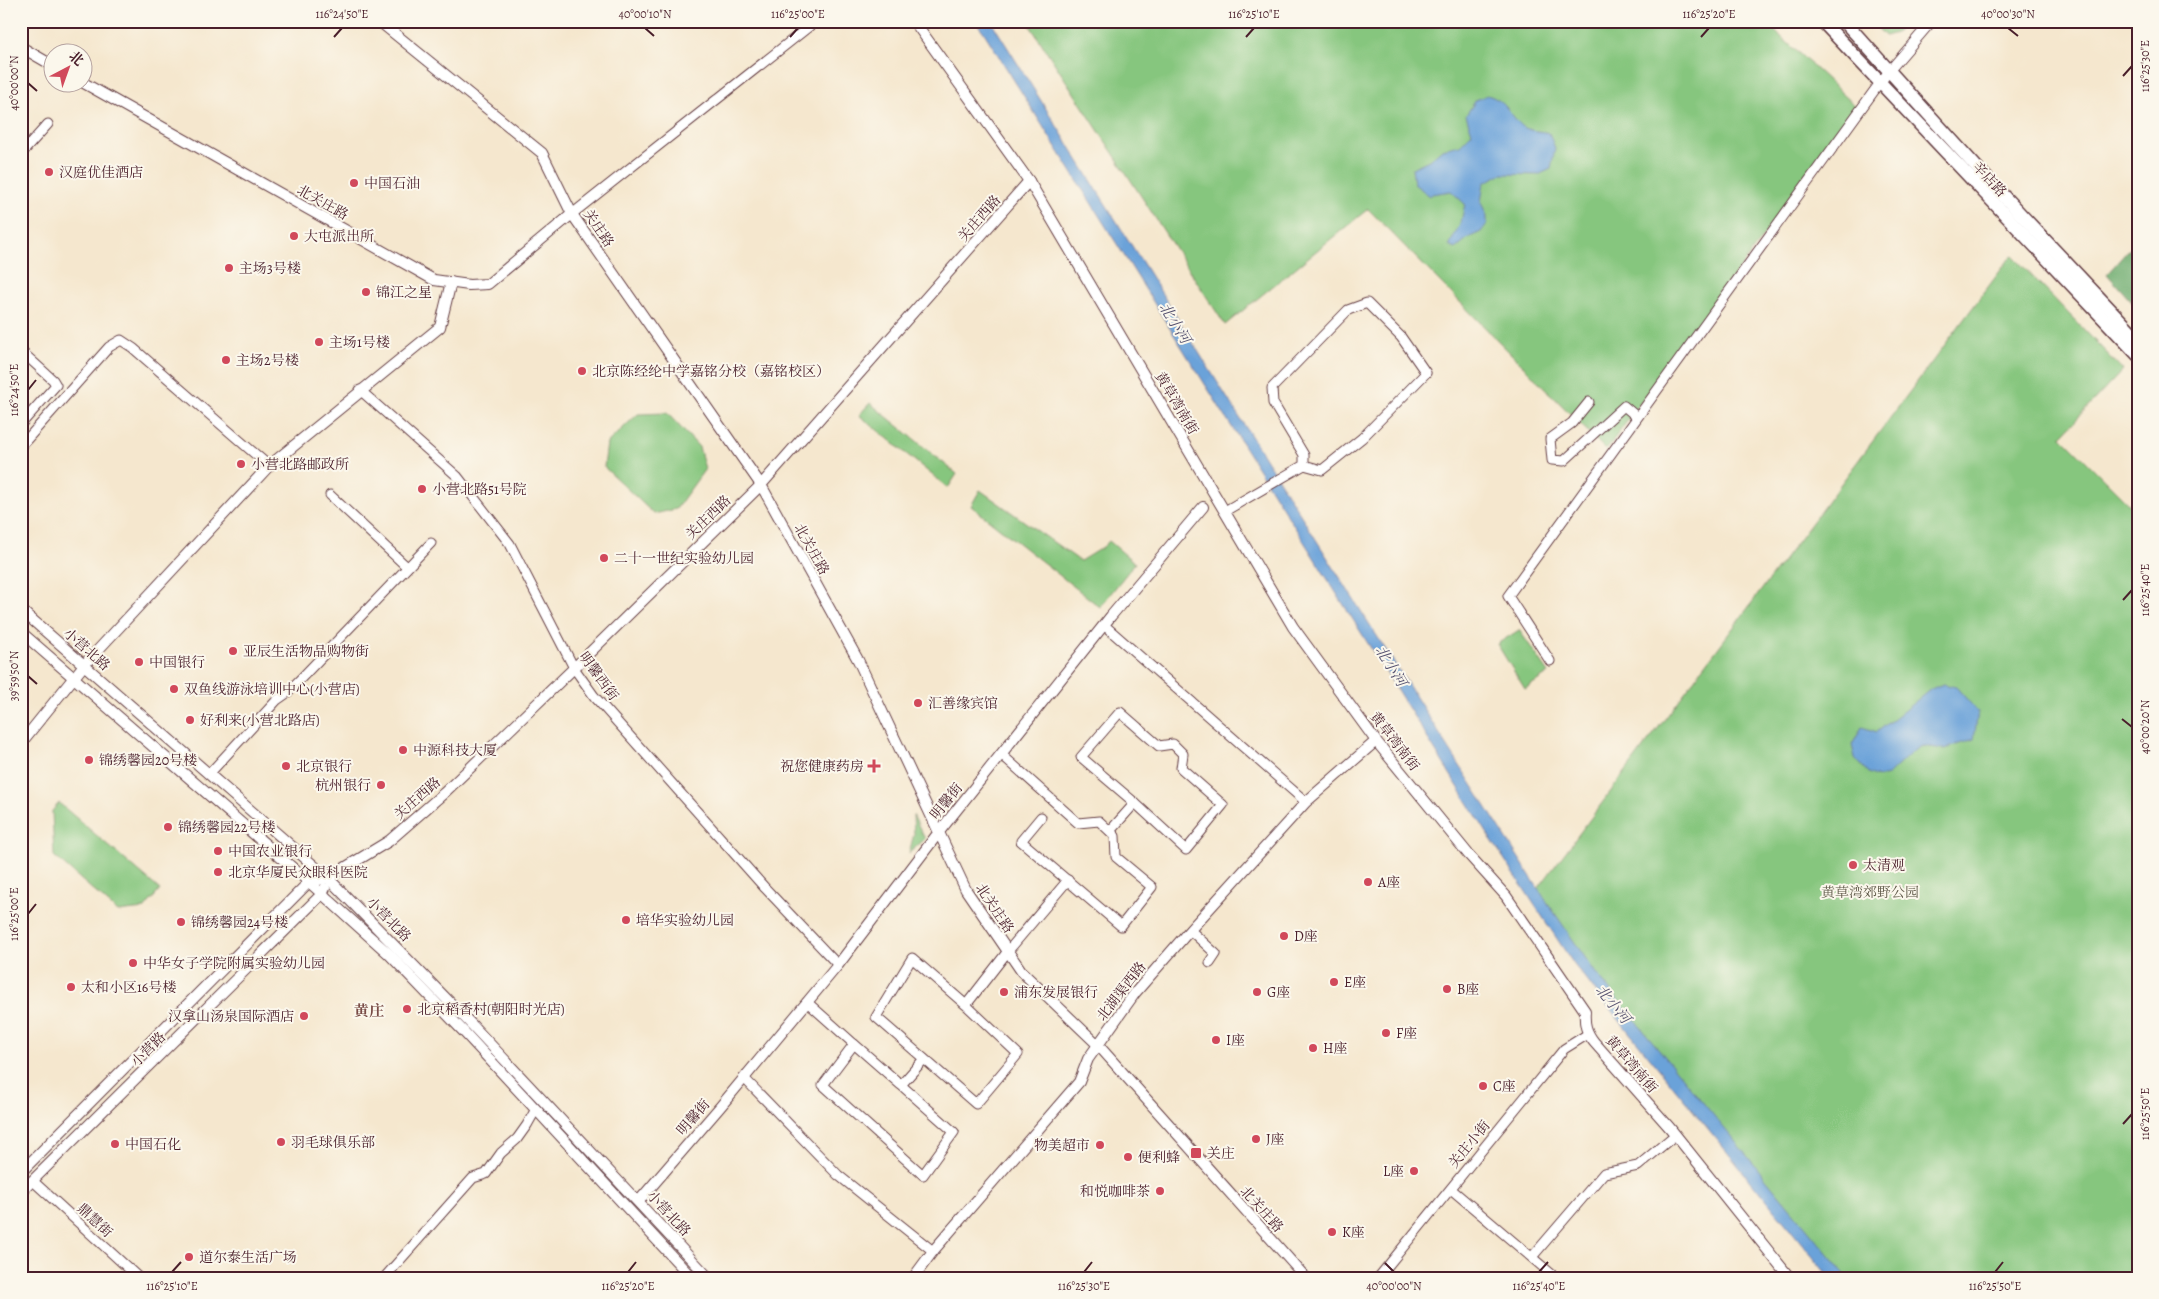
<svg xmlns="http://www.w3.org/2000/svg" width="2159" height="1299" viewBox="0 0 2159 1299" font-family="Alegreya,'Noto Serif SC',serif">
<style>
.green{fill:#86c67e;stroke:#687254}
.forest{fill:#6cab6d;stroke:#5b654c}
.water{fill:#6aa2d9;stroke:#5a6082}
.lines{fill:none;stroke-linecap:round;stroke-linejoin:round}
.minor-casing{stroke:#643d43;stroke-width:11}
.tertiary-casing{stroke:#643d43;stroke-width:12}
.primary-casing{stroke:#643d43;stroke-width:15}
.minor{stroke:#fff;stroke-width:9}
.tertiary{stroke:#fff;stroke-width:10}
.primary{stroke:#fff;stroke-width:12}
.ticks{fill:none;stroke:#4a1f2b;stroke-width:2}
.poi-dot{fill:#d1495b;stroke:#fbf7ec;stroke-width:2}
.labels{text-anchor:middle;stroke-width:4;stroke-linejoin:round;paint-order:stroke}
.poi-label{font-size:14px;fill:#4a1f2b;stroke:#fbf7ec;text-anchor:start}
.street-label{font-size:14px;fill:#4a1f2b;stroke:#fbf7ec}
.park-label{font-size:14px;fill:#5f5948;stroke:#fbf7ec}
.water-label{font-size:15px;font-style:italic;fill:#575371;stroke:#fbf7ec}
.neighbourhood-label{font-size:15px;font-weight:bold;fill:#794c47;stroke:#fbf7ec}
.neatline{fill:none;stroke:#4a1f2b;stroke-width:2}
.ticks-label{font-size:12px;text-anchor:middle;fill:#4a1f2b}
</style>
<rect width="100%" height="100%" fill="#fbf7ec"/>
<filter id="ink" filterUnits="userSpaceOnUse"><feTurbulence type="fractalNoise" baseFrequency=".02" numOctaves="2"/><feDisplacementMap in="SourceGraphic" scale="10" xChannelSelector="R" yChannelSelector="G"/><feConvolveMatrix kernelMatrix="1 2 1 2 8 2 1 2 1" color-interpolation-filters="sRGB"/></filter>
<filter id="wash" filterUnits="userSpaceOnUse"><feTurbulence type="fractalNoise" baseFrequency=".0096" numOctaves="4" result="noise"/><feDisplacementMap in="SourceGraphic" scale="20" xChannelSelector="R" yChannelSelector="G"/><feGaussianBlur stdDeviation="1.12" result="paint"/><feColorMatrix in="noise" values="0 0 0 0 0 0 0 0 0 0 0 0 0 0 0 0 0 1.4 0 .05"/><feComposite in="paint" operator="in"/></filter>
<g filter="url(#wash)">
<rect width="100%" height="100%" fill="#f5e7ce"/>
<g class="green">
<path d="M 1027,21 L 1764,21 L 1858,108 L 1606,450 L 1368,209 L 1225,325 Z"/>
<path d="M 1871,21 L 1907,21 L 1896,33 L 1885,36 Z"/>
<path d="M 2012,255 L 2123,370 L 2061,436 L 2138,513 L 2138,1278 L 1847,1278 L 1571,953 L 1534,894 Z"/>
<path d="M 870,403 L 957,474 L 948,488 L 859,415 Z"/>
<path d="M 667,413 L 699,447 L 705,469 L 676,509 L 654,514 L 604,467 L 607,443 L 638,414 Z"/>
<path d="M 980,490 L 1080,561 L 1103,547 L 1109,541 L 1135,563 L 1100,607 L 971,506 Z"/>
<path d="M 1519,630 L 1549,673 L 1525,689 L 1497,644 Z"/>
<path d="M 59,803 L 160,890 L 144,909 L 118,912 L 54,856 L 52,811 Z"/>
<path d="M 913,815 L 925,839 L 909,853 L 914,834 Z"/>
</g>
<path class="forest" d="M 2138,239 L 2138,309 L 2107,274 Z"/>
<g class="water">
<path d="M 975,21 L 991,21 L 1354,600 L 1545,899 L 1595,972 L 1848,1278 L 1830,1278 L 1575,966 L 1489,836 L 983,31 Z"/>
<path d="M 1487,95 C 1506,100 1509,114 1522,126 C 1528,131 1542,131 1549,133 L 1555,148 L 1551,169 L 1538,175 L 1501,174 L 1484,183 L 1481,202 L 1487,217 L 1487,224 L 1481,232 L 1468,238 L 1455,249 L 1449,246 L 1461,222 L 1465,204 L 1451,191 L 1432,194 L 1430,196 L 1414,184 L 1412,168 L 1429,160 L 1442,149 L 1460,145 L 1472,133 L 1466,115 L 1476,100 Z"/>
<path d="M 1943,684 L 1956,687 L 1978,712 L 1974,739 L 1944,749 L 1922,746 L 1911,753 L 1888,775 L 1878,777 L 1868,773 L 1855,758 L 1852,745 L 1862,727 L 1877,732 L 1931,689 Z"/>
</g>
</g>
<g filter="url(#ink)">
<g class="lines">
<g class="minor-casing">
<g id="minor">
<path d="M 21,154 L 48,124"/>
<path d="M 572,214 L 816,21"/>
<path d="M 21,351 L 53,380 L 56,385 L 21,424"/>
<path d="M 360,390 L 457,476 L 510,544 L 574,668 L 594,696 L 765,888 L 838,965"/>
<path d="M 1589,402 L 1572,423 L 1550,439 L 1552,460 L 1564,461 L 1624,406 L 1637,417"/>
<path d="M 21,446 L 109,347 L 121,340 L 133,348 L 269,466"/>
<path d="M 330,495 L 407,567"/>
<path d="M 1225,511 L 1304,465 L 1322,470 L 1362,438 L 1426,373 L 1401,337 L 1367,303 L 1348,310 L 1272,388 L 1273,403 L 1304,455 L 1304,465"/>
<path d="M 1104,625 L 1306,802"/>
<path d="M 1550,661 L 1508,596 L 1874,91 L 1889,71 L 1932,21"/>
<path d="M 1120,712 L 1159,746 L 1173,744 L 1183,754 L 1181,768 L 1223,805 L 1186,850 L 1135,803 L 1081,757 Z"/>
<path d="M 1001,754 L 1078,823 L 1099,821 L 1115,836 L 1116,857 L 1152,887 L 1121,926 L 1021,841 L 1041,817"/>
<path d="M 209,774 L 277,700 L 287,693 L 431,543"/>
<path d="M 1110,831 L 1135,803"/>
<path d="M 1190,930 L 1216,954 L 1210,963"/>
<path d="M 807,1002 L 854,1044"/>
<path d="M 966,1005 L 1018,1054 L 976,1104 L 876,1017 L 912,958 L 966,1005 L 1008,951 L 1068,880"/>
<path d="M 744,1078 L 838,1175 L 933,1251"/>
<path d="M 901,1085 L 954,1132 L 923,1175 L 823,1085 L 854,1044 L 901,1085 L 924,1059"/>
<path d="M 33,1181 L 139,1278"/>
<path d="M 1451,1189 L 1556,1278"/>
<path d="M 1532,1257 L 1604,1173 L 1638,1166 L 1675,1135"/>
<path d="M 384,1278 L 473,1178 L 486,1174 L 501,1153 L 517,1139 L 527,1125 L 536,1109"/>
<path d="M 1378,1278 L 1564,1049 L 1588,1034"/>
</g>
</g>
<g class="tertiary-casing">
<g id="tertiary">
<path d="M 379,21 L 542,153 L 572,214 L 761,485 L 858,660 L 966,890 L 1022,972 L 1098,1045 L 1306,1278"/>
<path d="M 914,21 L 1029,181 L 1293,627 L 1376,741 L 1469,855 L 1506,896 L 1585,1011 C 1584,1024 1586,1032 1594,1042 L 1670,1128 L 1790,1278"/>
<path d="M 21,47 L 52,65"/>
<path d="M 82,82 L 434,280 L 469,285 L 488,284 L 572,214"/>
<path d="M 21,610 L 328,878 L 473,1026 L 709,1278"/>
<path d="M 21,632 L 309,882 L 389,954 L 466,1034 L 692,1278"/>
<path d="M 21,743 L 84,665 L 269,466 L 440,327 L 451,282"/>
<path d="M 309,882 L 328,878 L 389,841 L 444,793 L 574,668 L 761,485 L 1029,181"/>
<path d="M 21,1172 L 309,882"/>
<path d="M 21,1192 L 322,894 L 325,888"/>
<path d="M 639,1201 L 720,1107 L 838,965 L 939,832 L 1111,616 L 1203,507"/>
<path d="M 913,1278 L 933,1251 L 1079,1082 L 1088,1059 L 1135,993 L 1190,930 L 1306,802 L 1376,741"/>
</g>
</g>
<g class="primary-casing">
<g id="primary">
<path d="M 1822,21 L 2138,355"/>
<path d="M 1844,21 L 1979,170 L 2138,339"/>
</g>
</g>
<use href="#minor" class="minor"/>
<use href="#tertiary" class="tertiary"/>
<use href="#primary" class="primary"/>
</g>
</g>
<path class="ticks" d="M 645,28 L 654,36M 2008,28 L 2018,36M 334,37 L 342,28M 790,37 L 798,28M 1246,37 L 1254,28M 1701,37 L 1709,28M 2123,76 L 2132,66M 28,83 L 37,91M 28,390 L 36,380M 2123,600 L 2132,590M 28,676 L 37,684M 2122,719 L 2132,727M 28,914 L 36,904M 2123,1124 L 2132,1114M 1385,1263 L 1394,1272M 172,1272 L 181,1262M 628,1272 L 636,1262M 1084,1272 L 1092,1262M 1539,1272 L 1548,1262M 1995,1272 L 2003,1262"/>
<g class="poi-dot">
<circle cx="49" cy="172" r="5"/>
<circle cx="354" cy="183" r="5"/>
<circle cx="294" cy="236" r="5"/>
<circle cx="229" cy="268" r="5"/>
<circle cx="366" cy="292" r="5"/>
<circle cx="319" cy="342" r="5"/>
<circle cx="226" cy="360" r="5"/>
<circle cx="582" cy="371" r="5"/>
<circle cx="241" cy="464" r="5"/>
<circle cx="422" cy="489" r="5"/>
<circle cx="604" cy="558" r="5"/>
<circle cx="233" cy="651" r="5"/>
<circle cx="139" cy="662" r="5"/>
<circle cx="174" cy="689" r="5"/>
<circle cx="918" cy="703" r="5"/>
<circle cx="190" cy="720" r="5"/>
<circle cx="403" cy="750" r="5"/>
<circle cx="89" cy="760" r="5"/>
<circle cx="286" cy="766" r="5"/>
<path d="M871.5 758.5h5v5h5v5h-5v5h-5v-5h-5v-5h5z"/>
<circle cx="381" cy="785" r="5"/>
<circle cx="168" cy="827" r="5"/>
<circle cx="218" cy="851" r="5"/>
<circle cx="1853" cy="865" r="5"/>
<circle cx="218" cy="872" r="5"/>
<circle cx="1368" cy="882" r="5"/>
<circle cx="626" cy="920" r="5"/>
<circle cx="181" cy="922" r="5"/>
<circle cx="1284" cy="936" r="5"/>
<circle cx="133" cy="963" r="5"/>
<circle cx="1334" cy="982" r="5"/>
<circle cx="71" cy="987" r="5"/>
<circle cx="1447" cy="989" r="5"/>
<circle cx="1004" cy="992" r="5"/>
<circle cx="1257" cy="992" r="5"/>
<circle cx="407" cy="1009" r="5"/>
<circle cx="304" cy="1016" r="5"/>
<circle cx="1386" cy="1033" r="5"/>
<circle cx="1216" cy="1040" r="5"/>
<circle cx="1313" cy="1048" r="5"/>
<circle cx="1483" cy="1086" r="5"/>
<circle cx="1256" cy="1139" r="5"/>
<circle cx="281" cy="1142" r="5"/>
<circle cx="115" cy="1144" r="5"/>
<circle cx="1100" cy="1145" r="5"/>
<rect x="1190" y="1147" width="12" height="12" rx="2.5"/>
<circle cx="1128" cy="1157" r="5"/>
<circle cx="1414" cy="1171" r="5"/>
<circle cx="1160" cy="1191" r="5"/>
<circle cx="1332" cy="1232" r="5"/>
<circle cx="189" cy="1257" r="5"/>
</g>
<g class="labels">
<g class="poi-label">
<text x="59" y="177">汉庭优佳酒店</text>
<text x="364" y="188">中国石油</text>
<text x="304" y="241">大屯派出所</text>
<text x="239" y="273">主场3号楼</text>
<text x="376" y="297">锦江之星</text>
<text x="329" y="347">主场1号楼</text>
<text x="236" y="365">主场2号楼</text>
<text x="592" y="376">北京陈经纶中学嘉铭分校（嘉铭校区）</text>
<text x="251" y="469">小营北路邮政所</text>
<text x="432" y="494">小营北路51号院</text>
<text x="614" y="563">二十一世纪实验幼儿园</text>
<text x="243" y="656">亚辰生活物品购物街</text>
<text x="149" y="667">中国银行</text>
<text x="184" y="694">双鱼线游泳培训中心(小营店)</text>
<text x="928" y="708">汇善缘宾馆</text>
<text x="200" y="725">好利来(小营北路店)</text>
<text x="413" y="755">中源科技大厦</text>
<text x="99" y="765">锦绣馨园20号楼</text>
<text x="296" y="771">北京银行</text>
<text x="864" y="771" text-anchor="end">祝您健康药房</text>
<text x="371" y="790" text-anchor="end">杭州银行</text>
<text x="178" y="832">锦绣馨园22号楼</text>
<text x="228" y="856">中国农业银行</text>
<text x="1863" y="870">太清观</text>
<text x="228" y="877">北京华厦民众眼科医院</text>
<text x="1378" y="887">A座</text>
<text x="636" y="925">培华实验幼儿园</text>
<text x="191" y="927">锦绣馨园24号楼</text>
<text x="1294" y="941">D座</text>
<text x="143" y="968">中华女子学院附属实验幼儿园</text>
<text x="1344" y="987">E座</text>
<text x="81" y="992">太和小区16号楼</text>
<text x="1457" y="994">B座</text>
<text x="1014" y="997">浦东发展银行</text>
<text x="1267" y="997">G座</text>
<text x="417" y="1014">北京稻香村(朝阳时光店)</text>
<text x="294" y="1021" text-anchor="end">汉拿山汤泉国际酒店</text>
<text x="1396" y="1038">F座</text>
<text x="1226" y="1045">I座</text>
<text x="1323" y="1053">H座</text>
<text x="1493" y="1091">C座</text>
<text x="1266" y="1144">J座</text>
<text x="291" y="1147">羽毛球俱乐部</text>
<text x="125" y="1149">中国石化</text>
<text x="1090" y="1150" text-anchor="end">物美超市</text>
<text x="1207" y="1158">关庄</text>
<text x="1138" y="1162">便利蜂</text>
<text x="1404" y="1176" text-anchor="end">L座</text>
<text x="1150" y="1196" text-anchor="end">和悦咖啡茶</text>
<text x="1342" y="1237">K座</text>
<text x="199" y="1262">道尔泰生活广场</text>
</g>
<g class="street-label">
<text transform="translate(1990 179) rotate(47)" y="5">辛店路</text>
<text transform="translate(323 202) rotate(29)" y="5">北关庄路</text>
<text transform="translate(979 218) rotate(-49)" y="5">关庄西路</text>
<text transform="translate(599 228) rotate(56)" y="5">关庄路</text>
<text transform="translate(1177 403) rotate(59)" y="5">黄草湾南街</text>
<text transform="translate(708 517) rotate(-44)" y="5">关庄西路</text>
<text transform="translate(812 549) rotate(61)" y="5">北关庄路</text>
<text transform="translate(87 649) rotate(41)" y="5">小营北路</text>
<text transform="translate(599 676) rotate(54)" y="5">明馨西街</text>
<text transform="translate(1395 741) rotate(52)" y="5">黄草湾南街</text>
<text transform="translate(417 798) rotate(-41)" y="5">关庄西路</text>
<text transform="translate(946 801) rotate(-51)" y="5">明馨街</text>
<text transform="translate(995 908) rotate(56)" y="5">北关庄路</text>
<text transform="translate(389 919) rotate(45)" y="5">小营北路</text>
<text transform="translate(1121 991) rotate(-52)" y="5">北湖渠西路</text>
<text transform="translate(148 1049) rotate(-45)" y="5">小营路</text>
<text transform="translate(1632 1064) rotate(49)" y="5">黄草湾南街</text>
<text transform="translate(693 1117) rotate(-49)" y="5">明馨街</text>
<text transform="translate(1469 1144) rotate(-51)" y="5">关庄小街</text>
<text transform="translate(1262 1209) rotate(48)" y="5">北关庄路</text>
<text transform="translate(669 1213) rotate(47)" y="5">小营北路</text>
<text transform="translate(95 1220) rotate(43)" y="5">鼎慧街</text>
</g>
<g class="park-label">
<text x="1870" y="897">黄草湾郊野公园</text>
</g>
<g class="water-label">
<text transform="translate(1175 323) rotate(58)" y="5">北小河</text>
<text transform="translate(1391 666) rotate(58)" y="5">北小河</text>
<text transform="translate(1613 1004) rotate(50)" y="5">北小河</text>
</g>
<g class="neighbourhood-label">
<text x="369" y="1016">黄庄</text>
</g>
</g>
<rect width="2159" height="1299" fill="none" stroke="#fbf7ec" stroke-width="55"/>
<g transform="translate(68 68) rotate(41)"><circle r="24" fill="#fbf7ec" stroke="#b4a19f"/>
<path d="M0-4L9 19L0 12L-9 19Z" fill="#d1495b"/>
<text y="-8" font-size="14" font-weight="bold" text-anchor="middle" fill="#4a1f2b">北</text>
</g>
<rect x="28" y="28" width="2104" height="1244" class="neatline"/>
<g class="ticks-label">
<text x="342" y="18">116°24'50"E</text>
<text x="645" y="18">40°00'10"N</text>
<text x="798" y="18">116°25'00"E</text>
<text x="1254" y="18">116°25'10"E</text>
<text x="1709" y="18">116°25'20"E</text>
<text x="2008" y="18">40°00'30"N</text>
<text transform="translate(2145 66) rotate(-90)" y="4">116°25'30"E</text>
<text transform="translate(14 83) rotate(-90)" y="4">40°00'00"N</text>
<text transform="translate(14 390) rotate(-90)" y="4">116°24'50"E</text>
<text transform="translate(2145 590) rotate(-90)" y="4">116°25'40"E</text>
<text transform="translate(14 676) rotate(-90)" y="4">39°59'50"N</text>
<text transform="translate(2145 727) rotate(-90)" y="4">40°00'20"N</text>
<text transform="translate(14 914) rotate(-90)" y="4">116°25'00"E</text>
<text transform="translate(2145 1114) rotate(-90)" y="4">116°25'50"E</text>
<text x="172" y="1290">116°25'10"E</text>
<text x="628" y="1290">116°25'20"E</text>
<text x="1084" y="1290">116°25'30"E</text>
<text x="1394" y="1290">40°00'00"N</text>
<text x="1539" y="1290">116°25'40"E</text>
<text x="1995" y="1290">116°25'50"E</text>
</g>
</svg>
